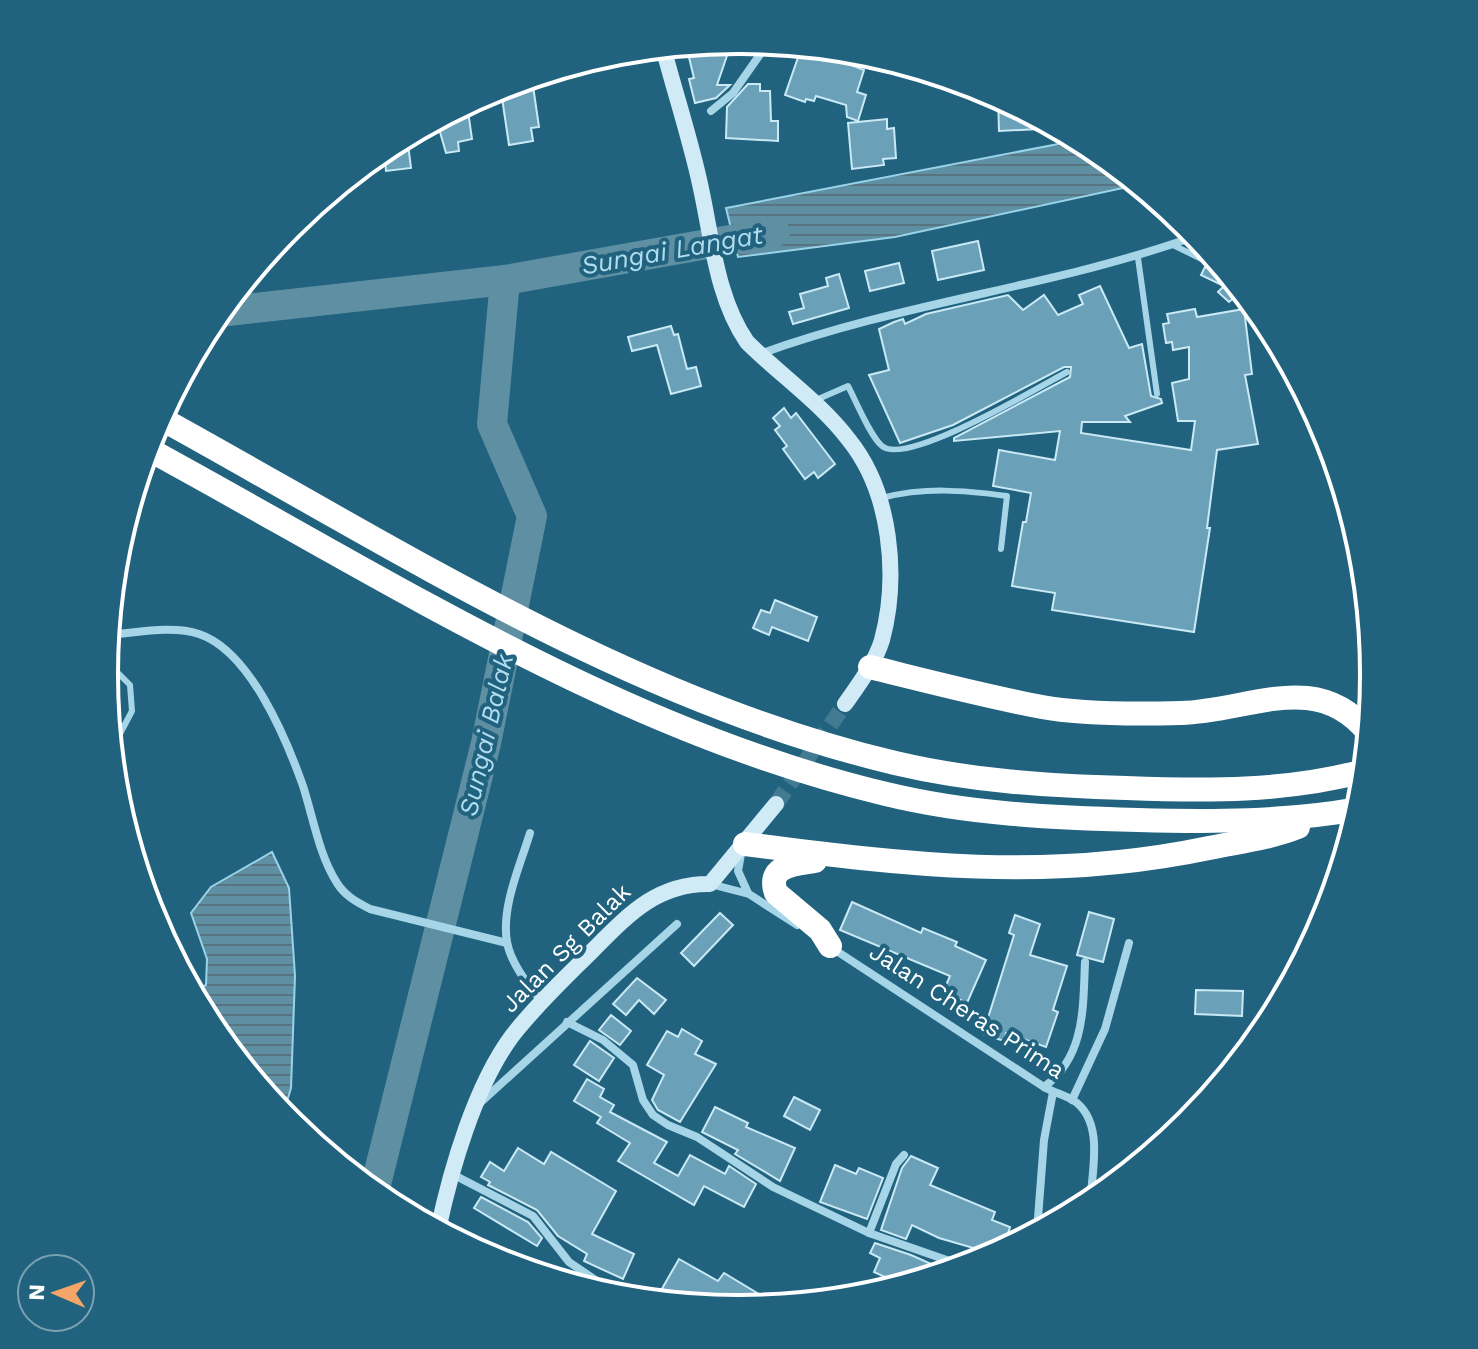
<svg xmlns="http://www.w3.org/2000/svg" width="1478" height="1349" viewBox="0 0 1478 1349" font-family="'Work Sans',sans-serif">
<style>
.water{fill:url(#water-rules);stroke:#99d3e8;stroke-width:2}
.lines{fill:none;stroke-linecap:round;stroke-linejoin:round}
.river{stroke:#5f8fa2;stroke-width:30}
.building{fill:#6ba1b8;stroke:#c9e9f5;stroke-width:2}
.secondary-tunnel{stroke:#427a92;stroke-width:16;stroke-dasharray:16 8;stroke-linecap:butt}
.lane{stroke:#a6d5e7;stroke-width:6}
.street{stroke:#a6d5e7;stroke-width:8}
.secondary{stroke:#d0eaf6;stroke-width:16}
.highway{stroke:#fff;stroke-width:24}
.labels{text-anchor:middle;stroke-width:8;stroke-linejoin:round;paint-order:stroke}
.street-label{font-size:24px;fill:#fff;stroke:#21637f}
.water-label{font-size:26px;font-style:italic;fill:#b1deef;stroke:#21637f}
.rim{fill:none;stroke:#fff;stroke-width:4}
</style>
<defs>
<pattern id="water-rules" width="6" height="5" patternUnits="userSpaceOnUse" patternTransform="scale(2)"><rect width="6" height="5" fill="#5f8fa2"/><path d="M0 2.5h6" fill="none" stroke="#577480"/></pattern>
</defs>
<rect width="100%" height="100%" fill="#21637f"/>
<g class="water">
<path d="M 1079,140 L 1137,185 L 895,237 L 738,257 L 726,208 Z"/>
<path d="M 272,852 L 289,888 L 295,976 L 291,1088 L 283,1114 L 211,1027 L 192,991 L 206,985 L 207,959 L 191,913 L 211,887 Z"/>
</g>
<g class="lines">
<g class="river">
<path d="M 219,312 L 505,280 L 775,232"/>
<path d="M 374,1192 L 486,743 L 532,516 L 492,424 L 505,280"/>
</g>
</g>
<g class="building">
<path d="M 732,41 L 717,85 L 730,85 L 716,98 L 695,103 L 689,79 L 694,78 L 686,45 Z"/>
<path d="M 802,46 L 864,70 L 857,92 L 866,95 L 858,121 L 847,117 L 846,105 L 816,96 L 814,101 L 806,99 L 805,102 L 785,95 Z"/>
<path d="M 748,84 L 760,84 L 760,91 L 770,91 L 771,121 L 778,121 L 778,141 L 726,138 L 727,107 Z"/>
<path d="M 533,86 L 539,127 L 531,128 L 533,141 L 509,145 L 501,91 Z"/>
<path d="M 998,97 L 1038,119 L 1039,129 L 999,131 Z"/>
<path d="M 467,104 L 472,139 L 458,142 L 459,151 L 446,153 L 438,125 L 444,124 L 443,119 L 450,117 L 450,113 Z"/>
<path d="M 887,119 L 887,129 L 894,128 L 896,158 L 883,159 L 884,165 L 852,169 L 848,123 Z"/>
<path d="M 407,136 L 411,168 L 386,171 L 384,149 Z"/>
<path d="M 978,241 L 984,270 L 938,280 L 932,251 Z"/>
<path d="M 899,263 L 904,283 L 870,291 L 865,271 Z"/>
<path d="M 1205,267 L 1228,275 L 1247,299 L 1238,294 L 1229,302 L 1218,292 L 1224,286 L 1201,275 Z"/>
<path d="M 839,274 L 849,308 L 793,324 L 789,312 L 804,308 L 800,294 L 828,286 L 826,278 Z"/>
<path d="M 1100,286 L 1129,348 L 1142,344 L 1151,396 L 1161,399 L 1162,403 L 1125,416 L 1130,422 L 1082,422 L 1081,433 L 1191,450 L 1195,421 L 1178,421 L 1172,383 L 1189,379 L 1189,347 L 1173,350 L 1172,342 L 1166,343 L 1163,324 L 1169,323 L 1167,314 L 1195,309 L 1197,317 L 1244,309 L 1252,374 L 1245,375 L 1258,444 L 1217,450 L 1207,528 L 1210,528 L 1194,632 L 1052,610 L 1055,593 L 1012,586 L 1023,522 L 1026,522 L 1031,493 L 993,486 L 999,450 L 1055,460 L 1060,431 L 954,441 L 954,438 L 1070,377 L 1071,367 L 1064,367 L 953,425 L 900,443 L 869,375 L 889,370 L 879,329 L 894,322 L 903,319 L 905,324 L 926,314 L 1008,295 L 1023,310 L 1044,295 L 1058,315 L 1083,304 L 1079,295 Z"/>
<path d="M 671,326 L 674,335 L 678,334 L 687,369 L 696,367 L 701,386 L 671,394 L 657,345 L 632,351 L 628,337 Z"/>
<path d="M 784,408 L 791,418 L 796,413 L 835,464 L 818,478 L 814,472 L 805,479 L 783,449 L 787,446 L 775,430 L 780,426 L 773,418 Z"/>
<path d="M 775,600 L 817,617 L 808,641 L 772,627 L 769,635 L 753,628 L 761,610 L 770,613 Z"/>
<path d="M 852,902 L 921,933 L 923,928 L 957,942 L 955,946 L 986,960 L 967,1003 L 943,992 L 950,976 L 840,930 Z"/>
<path d="M 1089,912 L 1114,919 L 1103,962 L 1077,955 Z"/>
<path d="M 720,913 L 733,925 L 694,966 L 681,953 Z"/>
<path d="M 1015,915 L 1040,924 L 1030,955 L 1067,966 L 1053,1010 L 1058,1012 L 1046,1047 L 1006,1033 L 1004,1041 L 983,1034 L 1014,935 L 1009,933 Z"/>
<path d="M 637,978 L 666,1000 L 654,1014 L 639,1000 L 626,1015 L 613,1004 Z"/>
<path d="M 1196,990 L 1243,991 L 1242,1016 L 1195,1014 Z"/>
<path d="M 611,1015 L 631,1031 L 620,1045 L 599,1030 Z"/>
<path d="M 682,1029 L 702,1041 L 695,1054 L 716,1064 L 680,1122 L 658,1110 L 652,1100 L 664,1075 L 647,1065 L 667,1031 L 678,1037 Z"/>
<path d="M 590,1041 L 614,1058 L 599,1081 L 574,1065 Z"/>
<path d="M 587,1079 L 604,1089 L 600,1097 L 614,1105 L 610,1112 L 667,1142 L 654,1163 L 678,1176 L 690,1155 L 725,1174 L 729,1166 L 756,1184 L 744,1207 L 704,1186 L 694,1205 L 618,1161 L 630,1143 L 597,1123 L 601,1117 L 574,1101 Z"/>
<path d="M 794,1097 L 820,1110 L 810,1130 L 784,1116 Z"/>
<path d="M 715,1107 L 748,1123 L 746,1127 L 795,1148 L 780,1181 L 735,1154 L 738,1150 L 702,1132 Z"/>
<path d="M 518,1148 L 544,1164 L 551,1152 L 616,1191 L 592,1234 L 634,1254 L 623,1279 L 584,1261 L 587,1254 L 558,1236 L 537,1210 L 488,1185 L 490,1182 L 481,1177 L 490,1162 L 504,1171 Z"/>
<path d="M 911,1156 L 938,1168 L 930,1185 L 995,1212 L 992,1220 L 1010,1227 L 1006,1240 L 1016,1242 L 994,1254 L 939,1238 L 912,1225 L 906,1239 L 881,1230 L 902,1168 Z"/>
<path d="M 835,1165 L 856,1174 L 859,1168 L 883,1178 L 867,1219 L 820,1202 Z"/>
<path d="M 481,1197 L 528,1222 L 542,1238 L 537,1246 L 474,1208 Z"/>
<path d="M 875,1243 L 911,1255 L 947,1271 L 902,1285 L 874,1272 L 880,1258 L 870,1253 Z"/>
<path d="M 679,1259 L 718,1281 L 724,1273 L 777,1305 L 739,1309 L 673,1303 L 659,1294 Z"/>
</g>
<g class="lines">
<path class="secondary-tunnel" d="M 776,804 L 845,704"/>
<g class="lane">
<path d="M 1173,245 L 1224,270"/>
<path d="M 1138,258 L 1157,394"/>
<path d="M 1272,332 L 1272,337"/>
<path d="M 816,400 L 848,386 C 856,401 870,436 882,446 C 906,467 1039,387 1067,372"/>
<path d="M 1306,413 L 1311,406"/>
<path d="M 882,498 C 924,487 963,490 1007,496 L 1001,549"/>
<path d="M 105,669 L 115,670 L 130,685 L 132,711 L 112,749"/>
</g>
<g class="street">
<path d="M 552,71 L 664,53"/>
<path d="M 711,111 L 733,93 L 768,43"/>
<path d="M 760,354 C 902,302 1054,287 1196,236"/>
<path d="M 108,635 C 136,633 172,625 199,634 C 250,651 286,738 303,786 C 313,817 319,855 337,883 C 345,896 357,902 370,909 L 507,943"/>
<path d="M 530,833 C 520,866 501,907 507,942 C 511,964 528,984 541,1001"/>
<path d="M 741,854 L 738,871 L 748,893"/>
<path d="M 710,884 L 749,894 L 797,925"/>
<path d="M 832,948 L 1044,1087 C 1053,1092 1064,1095 1073,1100 C 1105,1121 1092,1171 1090,1203"/>
<path d="M 567,1022 L 603,1040 L 633,1065 L 643,1100 L 653,1115 L 668,1125 L 697,1137 L 773,1187 L 869,1233 L 961,1265"/>
<path d="M 1044,1087 C 1085,1057 1083,1009 1085,962"/>
<path d="M 1072,1100 L 1105,1029 L 1129,943"/>
<path d="M 481,1102 L 677,924"/>
<path d="M 452,1174 L 533,1216 L 569,1262 L 597,1281 L 635,1299"/>
<path d="M 1037,1231 L 1044,1140 L 1053,1092"/>
<path d="M 869,1233 L 896,1164 L 904,1155"/>
</g>
<g class="secondary">
<path d="M 663,47 C 675,93 690,138 700,184 C 712,237 716,297 747,342 C 780,375 820,402 849,440 C 891,492 899,576 882,640 C 875,663 859,684 845,704"/>
<path d="M 438,1230 C 451,1169 475,1086 512,1036 C 536,1005 565,978 592,951 C 628,915 657,883 710,884 L 776,804"/>
</g>
<g class="highway">
<path d="M 160,418 C 396,548 630,700 895,763 C 971,781 1049,786 1126,788 C 1206,791 1286,792 1364,771"/>
<path d="M 148,449 C 385,578 621,731 886,794 C 968,814 1054,818 1138,820 C 1211,822 1286,822 1358,809"/>
<path d="M 870,667 C 927,681 984,696 1042,707 C 1079,714 1142,714 1181,713 C 1250,711 1316,669 1368,732"/>
<path d="M 745,844 C 907,865 1047,882 1209,848 C 1238,842 1271,838 1298,827"/>
<path d="M 815,861 C 796,864 766,865 776,893 L 820,930 L 830,946"/>
</g>
</g>
<g class="labels">
<g class="street-label">
<text transform="translate(566 948) rotate(-45)" y="8">Jalan Sg Balak</text>
<text transform="translate(967 1011) rotate(33)" y="8">Jalan Cheras Prima</text>
</g>
<g class="water-label">
<text transform="translate(672 250) rotate(-10)" y="9">Sungai Langat</text>
<text transform="translate(486 735) rotate(-77)" y="9">Sungai Balak</text>
</g>
</g>
<path d="M0 0H1478V1349H0ZM738 54H740A620 620 0 0 1 1360 674V675A620 620 0 0 1 740 1295H738A620 620 0 0 1 118 675V674A620 620 0 0 1 738 54Z" fill="#21637f" fill-rule="evenodd"/>
<path class="rim" d="M738 54H740A620 620 0 0 1 1360 674V675A620 620 0 0 1 740 1295H738A620 620 0 0 1 118 675V674A620 620 0 0 1 738 54Z"/>
<g transform="translate(56 1293) rotate(272)"><circle r="38" fill="#21637f" stroke="#7aa1b2" stroke-width="2"/>
<path d="M0-6L14 30L0 20L-14 30Z" fill="#f4a567"/>
<text y="-12" font-size="22" font-weight="bold" text-anchor="middle" fill="#ffffff">N</text>
</g>
</svg>
